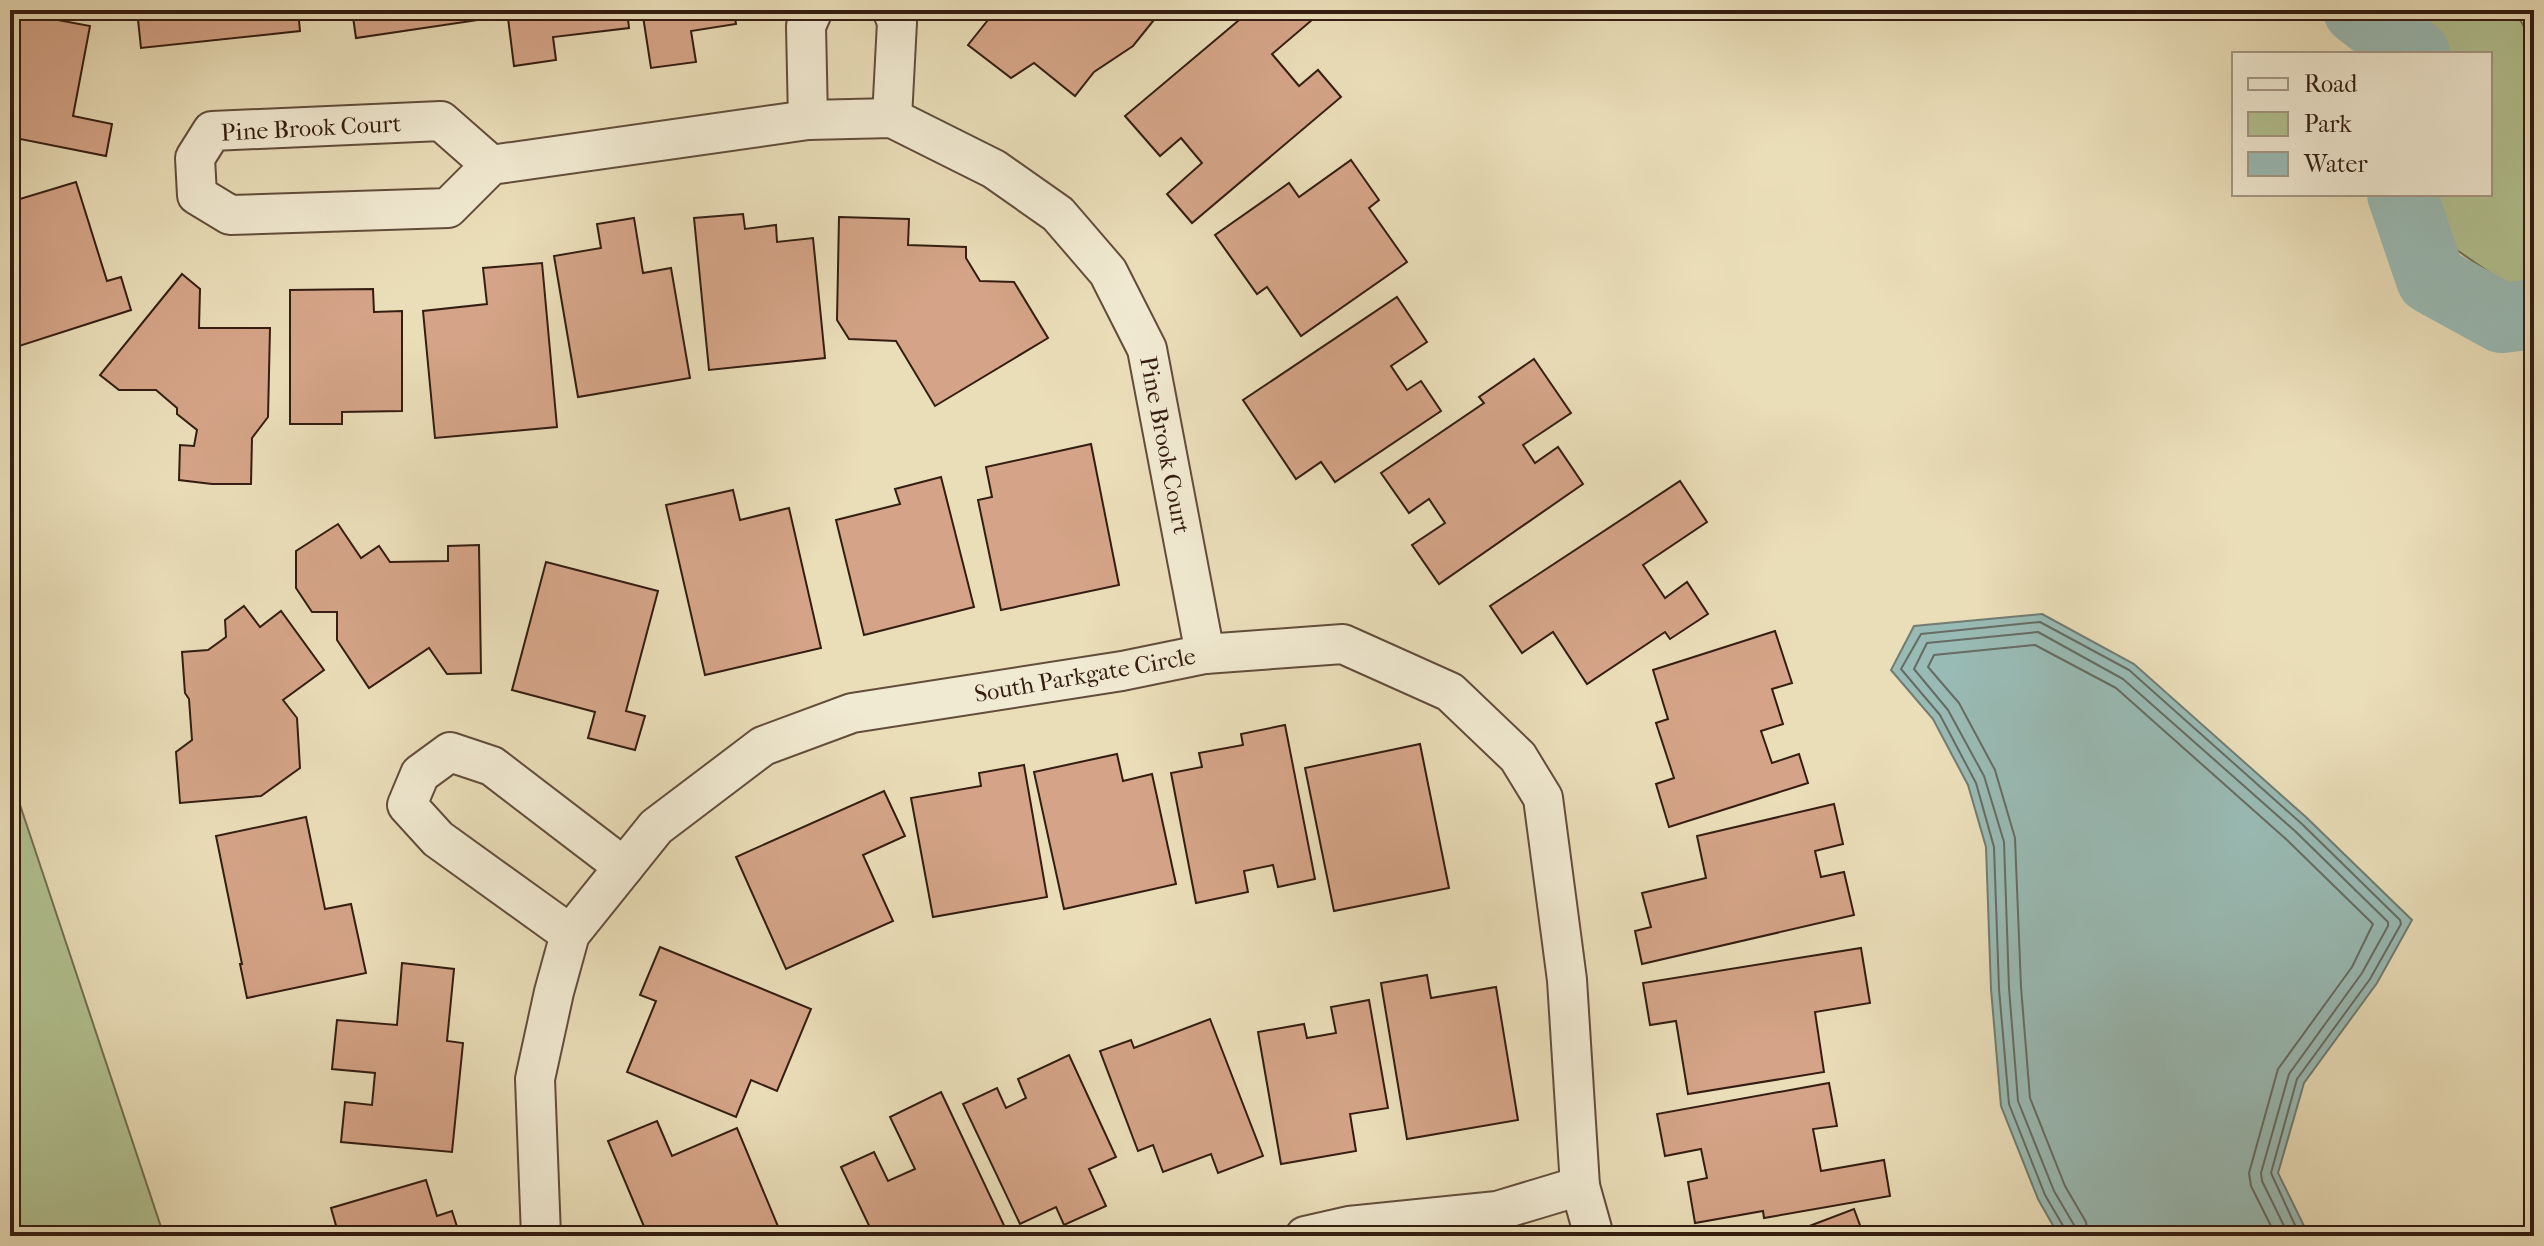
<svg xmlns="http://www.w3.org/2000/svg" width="2544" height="1246" viewBox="0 0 2544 1246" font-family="'IM FELL French Canon',serif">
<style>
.green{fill:#b2c292;stroke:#737052;stroke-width:2}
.water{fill:#99bbb5;stroke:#717c73;stroke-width:2}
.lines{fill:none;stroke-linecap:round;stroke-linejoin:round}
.shore{stroke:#666c63;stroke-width:2}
.river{stroke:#99bbb5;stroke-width:70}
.building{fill:#d5a488;stroke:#341d11;stroke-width:2}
.minor-casing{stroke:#624d3b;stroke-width:42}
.minor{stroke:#f1ead2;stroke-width:38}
.labels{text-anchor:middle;stroke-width:6;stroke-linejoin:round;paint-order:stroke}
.street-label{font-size:24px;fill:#341d11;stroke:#f1ead2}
</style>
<rect width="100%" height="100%" fill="#eadeb9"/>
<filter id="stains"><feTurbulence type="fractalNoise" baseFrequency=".0025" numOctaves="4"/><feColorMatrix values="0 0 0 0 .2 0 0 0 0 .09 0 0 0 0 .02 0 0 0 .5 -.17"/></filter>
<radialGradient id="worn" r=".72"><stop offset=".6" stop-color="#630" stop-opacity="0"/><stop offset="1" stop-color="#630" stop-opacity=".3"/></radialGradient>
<g class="green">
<path d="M 2424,10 L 2514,10 L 2534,43 L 2534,288 L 2512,288 L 2432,233 L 2423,194 L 2490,194 L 2490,54 L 2436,54 Z"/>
<path d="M 10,775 L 164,1236 L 10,1236 Z"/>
</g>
<path class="water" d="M 2042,614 L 2134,664 L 2307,818 L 2412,920 L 2377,983 L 2304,1083 L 2278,1173 L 2309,1236 L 2059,1236 L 2038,1199 L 2001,1106 L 1991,989 L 1986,847 L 1968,785 L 1933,719 L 1891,670 L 1914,626 Z"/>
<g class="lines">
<g class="shore">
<path d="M 2066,1236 L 2065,1229 L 2045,1195 L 2009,1104 L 1999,989 L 1994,847 L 1976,783 L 1940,715 L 1901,669 L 1921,634 L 2040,622 L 2129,670 L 2302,824 L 2400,920 L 2401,924 L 2370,979 L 2297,1079 L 2271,1173 L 2300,1236"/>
<path d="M 2076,1236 L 2074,1225 L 2054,1191 L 2018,1101 L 2009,988 L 2004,842 L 1984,776 L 1948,710 L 1914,669 L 1927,643 L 2038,632 L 2123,679 L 2295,831 L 2388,922 L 2388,926 L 2362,973 L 2289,1074 L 2261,1173 L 2262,1181 L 2289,1236"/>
<path d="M 2088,1236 L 2086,1222 L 2065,1186 L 2030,1098 L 2021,987 L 2015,838 L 1995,770 L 1959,703 L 1928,667 L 1934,655 L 2035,645 L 2116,688 L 2287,840 L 2373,924 L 2352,967 L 2278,1069 L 2249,1173 L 2251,1186 L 2276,1236"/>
</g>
<g class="river">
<path d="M 2358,10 L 2415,54"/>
<path d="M 2402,194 L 2431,279 L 2502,318 L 2534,314"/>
</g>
</g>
<g class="building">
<path d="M 137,10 L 298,10 L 300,31 L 141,48 Z"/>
<path d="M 352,10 L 484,10 L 485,19 L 356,38 Z"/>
<path d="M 507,10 L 627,10 L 629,28 L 553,37 L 556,60 L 514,66 Z"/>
<path d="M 642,10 L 734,10 L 736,24 L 691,31 L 696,62 L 651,68 Z"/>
<path d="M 996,10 L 1162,10 L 1133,46 L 1094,72 L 1075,96 L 1034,63 L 1011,78 L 968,45 Z"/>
<path d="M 1251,10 L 1303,10 L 1312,20 L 1272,54 L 1299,86 L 1318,70 L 1341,97 L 1192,223 L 1167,194 L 1202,163 L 1181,138 L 1160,156 L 1125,116 Z"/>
<path d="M 10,11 L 90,26 L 73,116 L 112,124 L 106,156 L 10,137 Z"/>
<path d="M 1351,160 L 1379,200 L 1369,208 L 1407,262 L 1301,336 L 1267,287 L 1257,294 L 1215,235 L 1289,183 L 1299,197 Z"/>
<path d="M 76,182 L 107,281 L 121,277 L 131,310 L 10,349 L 10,187 L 16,185 L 20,199 Z"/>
<path d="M 743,214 L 745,229 L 776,225 L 777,242 L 813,238 L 825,358 L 709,370 L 694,218 Z"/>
<path d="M 839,217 L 909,219 L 908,245 L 966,247 L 966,258 L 980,281 L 1014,282 L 1048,338 L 935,406 L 896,341 L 849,339 L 837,320 Z"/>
<path d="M 634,218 L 643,273 L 671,268 L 690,378 L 578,397 L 554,256 L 601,248 L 597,224 Z"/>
<path d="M 542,263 L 557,427 L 435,438 L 423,311 L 487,304 L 483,268 Z"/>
<path d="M 182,274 L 200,289 L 199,328 L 270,328 L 268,417 L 252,438 L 251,484 L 212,484 L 179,480 L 180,445 L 194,446 L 197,430 L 177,414 L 177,408 L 156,390 L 119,390 L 100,375 Z"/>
<path d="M 373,289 L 374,312 L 402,311 L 402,411 L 342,412 L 342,424 L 290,424 L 290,290 Z"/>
<path d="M 1397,297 L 1427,342 L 1391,366 L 1407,390 L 1421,381 L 1441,411 L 1335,482 L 1321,462 L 1296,479 L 1243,400 Z"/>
<path d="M 1534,359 L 1571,413 L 1523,445 L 1535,463 L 1558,447 L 1583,484 L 1439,584 L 1412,545 L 1445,523 L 1429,499 L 1409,513 L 1381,473 L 1484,403 L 1479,397 Z"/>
<path d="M 1091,444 L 1119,585 L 1001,610 L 978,500 L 992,497 L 986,467 Z"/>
<path d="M 941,477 L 974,607 L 864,635 L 836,520 L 900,504 L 895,489 Z"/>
<path d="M 1680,481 L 1707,522 L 1643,565 L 1665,598 L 1687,582 L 1708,614 L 1670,639 L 1665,632 L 1587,684 L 1553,632 L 1522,653 L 1490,606 Z"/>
<path d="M 733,490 L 740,520 L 789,508 L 821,648 L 705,675 L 666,505 Z"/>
<path d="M 338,524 L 361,558 L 379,546 L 390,562 L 448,561 L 448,546 L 479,545 L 481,673 L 447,674 L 429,648 L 369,688 L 337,640 L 337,612 L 312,612 L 296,588 L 296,551 Z"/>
<path d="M 546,562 L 658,591 L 626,711 L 645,716 L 635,750 L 588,738 L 595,712 L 512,690 Z"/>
<path d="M 244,606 L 260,627 L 281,611 L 324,670 L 283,700 L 297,718 L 300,768 L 261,796 L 180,803 L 176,752 L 192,740 L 189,699 L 185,693 L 182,652 L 208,650 L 226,637 L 225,620 Z"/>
<path d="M 1775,631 L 1792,683 L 1772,689 L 1783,724 L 1761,731 L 1772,763 L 1799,754 L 1808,783 L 1669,827 L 1656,784 L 1674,778 L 1656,723 L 1668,719 L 1653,670 Z"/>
<path d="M 1285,725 L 1315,879 L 1278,887 L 1273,865 L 1244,871 L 1248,892 L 1196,903 L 1171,773 L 1202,767 L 1199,753 L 1243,745 L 1241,734 Z"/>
<path d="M 1420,744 L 1449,888 L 1334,911 L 1305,768 Z"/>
<path d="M 1117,754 L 1123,781 L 1152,774 L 1176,884 L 1064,909 L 1034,772 Z"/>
<path d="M 1024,765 L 1047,897 L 933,917 L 911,798 L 981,786 L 979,773 Z"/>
<path d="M 884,791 L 905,836 L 863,855 L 893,921 L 786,969 L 736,857 Z"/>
<path d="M 1834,804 L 1843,844 L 1815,851 L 1821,877 L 1844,872 L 1854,915 L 1642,964 L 1635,931 L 1651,927 L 1642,893 L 1706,878 L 1697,836 Z"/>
<path d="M 306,817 L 325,909 L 351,904 L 366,973 L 247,998 L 240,964 L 242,964 L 216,836 Z"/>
<path d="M 660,947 L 811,1009 L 777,1091 L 751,1080 L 736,1117 L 627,1072 L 656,1001 L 640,995 Z"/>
<path d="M 1861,948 L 1870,1003 L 1815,1012 L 1824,1072 L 1688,1094 L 1676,1021 L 1650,1025 L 1643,983 Z"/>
<path d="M 402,963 L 454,969 L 447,1041 L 463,1043 L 452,1152 L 341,1142 L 345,1102 L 372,1105 L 375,1073 L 332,1069 L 337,1020 L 397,1025 Z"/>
<path d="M 1427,975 L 1431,998 L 1496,987 L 1518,1120 L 1407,1139 L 1381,983 Z"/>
<path d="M 1369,1000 L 1388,1108 L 1350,1114 L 1356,1151 L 1281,1164 L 1258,1032 L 1304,1024 L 1307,1038 L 1336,1033 L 1331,1007 Z"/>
<path d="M 1210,1019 L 1263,1156 L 1218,1173 L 1211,1154 L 1163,1172 L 1153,1145 L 1138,1151 L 1100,1051 L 1131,1040 L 1134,1048 Z"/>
<path d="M 1069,1055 L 1116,1157 L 1089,1169 L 1106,1206 L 1064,1225 L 1056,1207 L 1020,1224 L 963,1104 L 997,1088 L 1006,1108 L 1026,1098 L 1018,1079 Z"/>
<path d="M 1829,1083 L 1837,1126 L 1813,1129 L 1821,1171 L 1884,1160 L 1890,1196 L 1764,1218 L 1763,1211 L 1695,1223 L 1688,1182 L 1707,1178 L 1701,1149 L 1665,1156 L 1657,1114 Z"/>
<path d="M 941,1092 L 1009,1236 L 874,1236 L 841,1167 L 874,1152 L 888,1181 L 915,1169 L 890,1117 Z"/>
<path d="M 657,1121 L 672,1156 L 737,1128 L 782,1236 L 648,1236 L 608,1141 Z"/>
<path d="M 426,1180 L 437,1216 L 452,1211 L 460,1236 L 339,1236 L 331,1208 Z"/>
<path d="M 1854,1209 L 1864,1236 L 1783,1236 Z"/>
</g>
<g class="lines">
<g class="minor-casing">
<g id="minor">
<path d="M 892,10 L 897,22 L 892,118"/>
<path d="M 808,120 L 806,26 L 813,10"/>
<path d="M 491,165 L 441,121 L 212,131 L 195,158 L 197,195 L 230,215 L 448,208 L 491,165 L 808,120 L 892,118 L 994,169 L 1058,214 L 1108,272 L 1147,349 L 1205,654"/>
<path d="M 570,934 L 438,839 L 407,805 L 420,774 L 450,752 L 492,766 L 624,867"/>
<path d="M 541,1236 L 535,1079 L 554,992 L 570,934 L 656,827 L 763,746 L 852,713 L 1122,671 L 1205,654 L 1343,644 L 1450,692 L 1518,757 L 1543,798 L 1567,980 L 1580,1186 L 1594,1236"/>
<path d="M 1305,1236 L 1349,1226 L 1497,1211 L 1580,1186"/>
</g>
</g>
<use href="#minor" class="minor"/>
</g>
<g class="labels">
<g class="street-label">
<text transform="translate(311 128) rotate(-3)" y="8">Pine Brook Court</text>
<text transform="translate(1165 445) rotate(79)" y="8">Pine Brook Court</text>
<text transform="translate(1085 675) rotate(-10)" y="8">South Parkgate Circle</text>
</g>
</g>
<rect width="2544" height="1246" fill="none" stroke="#eadeb9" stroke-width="40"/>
<rect x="12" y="12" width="2520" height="1222" fill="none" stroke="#341d11" stroke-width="4"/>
<rect x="20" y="20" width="2504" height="1206" fill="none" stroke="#341d11" stroke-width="2"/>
<rect x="2232" y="52" width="260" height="144" fill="#f1ead2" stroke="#a59885" stroke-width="2"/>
<rect x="2248" y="78" width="40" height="12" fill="#f1ead2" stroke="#a59885" stroke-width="2"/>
<text x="2304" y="92" font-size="24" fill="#341d11">Road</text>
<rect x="2248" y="112" width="40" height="24" fill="#b2c292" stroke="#a59885" stroke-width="2"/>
<text x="2304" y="132" font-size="24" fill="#341d11">Park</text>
<rect x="2248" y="152" width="40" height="24" fill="#99bbb5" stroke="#a59885" stroke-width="2"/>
<text x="2304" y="172" font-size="24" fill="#341d11">Water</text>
<rect width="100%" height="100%" filter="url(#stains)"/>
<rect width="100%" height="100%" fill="url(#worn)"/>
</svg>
